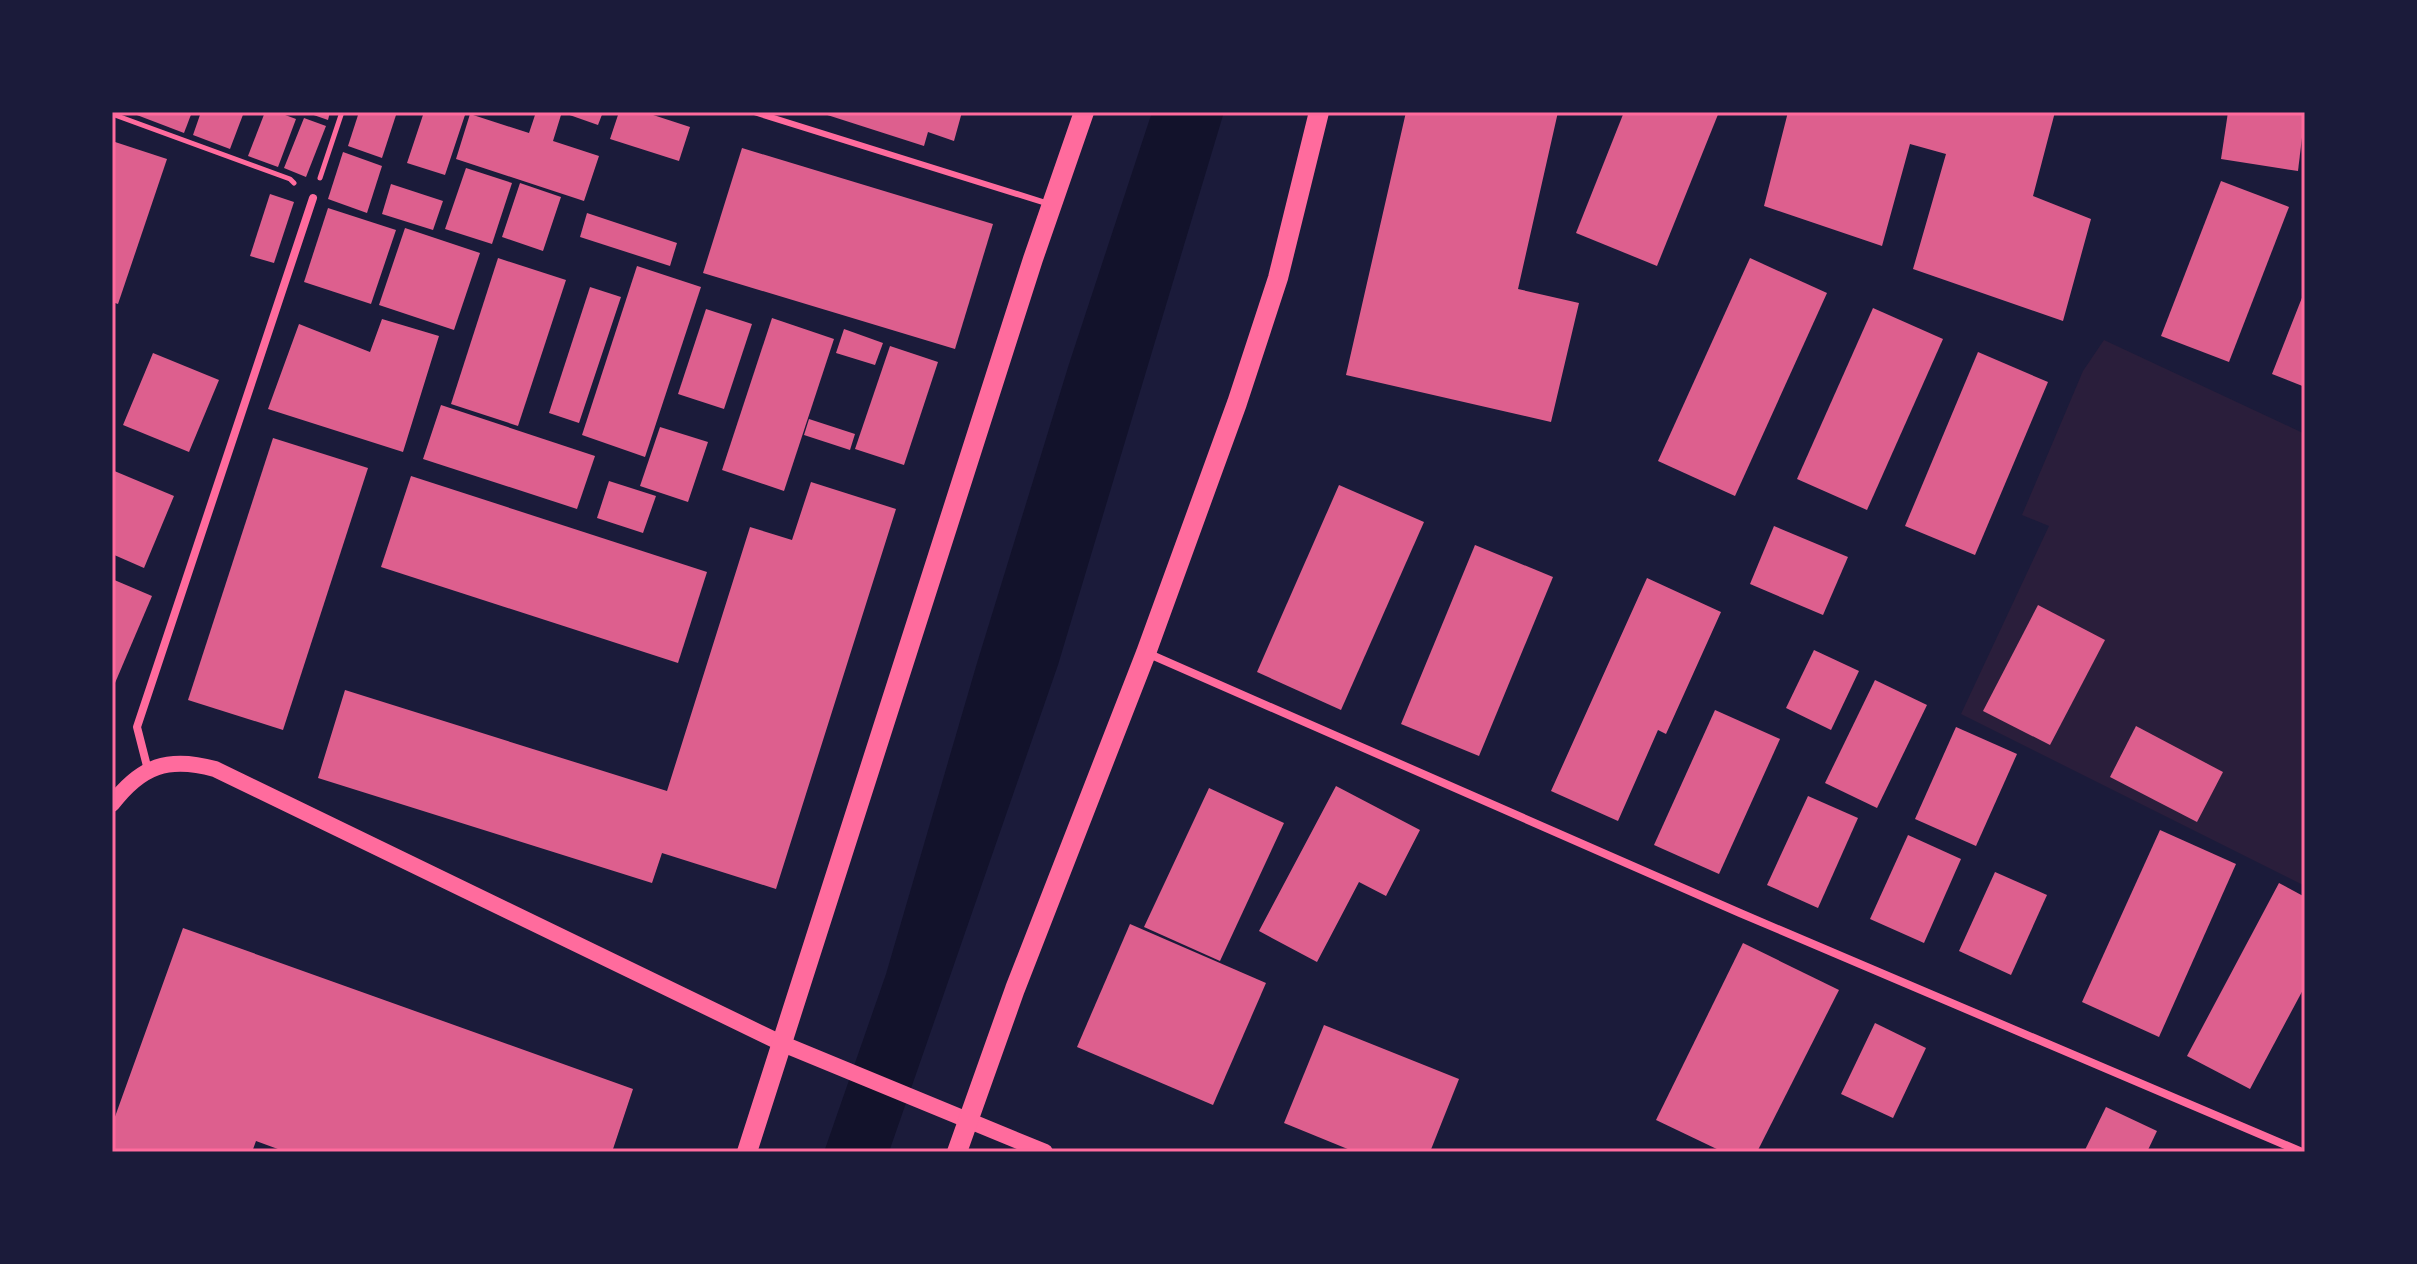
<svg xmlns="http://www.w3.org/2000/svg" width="2417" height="1264" viewBox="0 0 2417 1264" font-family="Quicksand,sans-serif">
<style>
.green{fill:#2a1e3b}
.water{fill:#12122b}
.building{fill:#dd5f8e}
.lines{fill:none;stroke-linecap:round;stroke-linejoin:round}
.path{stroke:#ff6b9d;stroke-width:5}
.service{stroke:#ff6b9d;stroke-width:6}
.minor{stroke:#ff6b9d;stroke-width:8}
.secondary{stroke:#ff6b9d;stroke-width:16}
.primary{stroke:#ff6b9d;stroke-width:20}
.neatline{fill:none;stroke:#ff6b9d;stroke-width:3}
</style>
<rect width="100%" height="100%" fill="#1b1b3a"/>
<path class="green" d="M 2104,340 L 2305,434 L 2305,886 L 1961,714 L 2049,526 L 2022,515 L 2083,371 Z"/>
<path class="water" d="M 1152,112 L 1224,112 L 1058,665 L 889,1152 L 824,1152 L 886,974 L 977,663 L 1069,364 Z"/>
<g class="building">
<path d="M 129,112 L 192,112 L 184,133 Z"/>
<path d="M 201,112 L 244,112 L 230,149 L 193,135 Z"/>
<path d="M 265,112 L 277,112 L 296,119 L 278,167 L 248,156 Z"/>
<path d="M 305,112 L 330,112 L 328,120 Z"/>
<path d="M 359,112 L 397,112 L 382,158 L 348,146 Z"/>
<path d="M 424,112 L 466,112 L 445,175 L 407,163 Z"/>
<path d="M 536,112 L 552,112 L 561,115 L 553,141 L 599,156 L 584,201 L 456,159 L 470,114 L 529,133 Z"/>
<path d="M 561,112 L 603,112 L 598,125 Z"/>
<path d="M 619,112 L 644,112 L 690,127 L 679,161 L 610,139 Z"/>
<path d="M 818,112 L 962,112 L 954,141 L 928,132 L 924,146 Z"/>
<path d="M 1406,112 L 1558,112 L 1518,289 L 1579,303 L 1551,422 L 1346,375 Z"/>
<path d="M 1624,112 L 1719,112 L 1657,266 L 1576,233 Z"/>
<path d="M 1788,112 L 2055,112 L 2033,196 L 2091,219 L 2063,321 L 1913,269 L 1946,154 L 1910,144 L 1882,246 L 1764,206 Z"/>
<path d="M 2228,112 L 2305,112 L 2298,171 L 2221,159 Z"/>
<path d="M 304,118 L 326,126 L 306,177 L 284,168 Z"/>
<path d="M 112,141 L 167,159 L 118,304 L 112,302 Z"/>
<path d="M 742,148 L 993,224 L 955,349 L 703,273 Z"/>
<path d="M 343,152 L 382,166 L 367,213 L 328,199 Z"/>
<path d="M 466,168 L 512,183 L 492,244 L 445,229 Z"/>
<path d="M 2221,181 L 2289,207 L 2229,362 L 2161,336 Z"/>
<path d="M 520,183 L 561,197 L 543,251 L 502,237 Z"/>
<path d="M 391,184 L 443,201 L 433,230 L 382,214 Z"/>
<path d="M 270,194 L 294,202 L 274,263 L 250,256 Z"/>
<path d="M 328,208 L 396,230 L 371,304 L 304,282 Z"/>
<path d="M 587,213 L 677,243 L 670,266 L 580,237 Z"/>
<path d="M 405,228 L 480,253 L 454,330 L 379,305 Z"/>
<path d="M 498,258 L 566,280 L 518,426 L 451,404 Z"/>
<path d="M 1750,258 L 1827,293 L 1735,496 L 1658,461 Z"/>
<path d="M 637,266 L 701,287 L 645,457 L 582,435 Z"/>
<path d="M 590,287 L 621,297 L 579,423 L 549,413 Z"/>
<path d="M 2305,290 L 2305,387 L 2272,374 Z"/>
<path d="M 1873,308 L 1943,339 L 1867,510 L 1797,479 Z"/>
<path d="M 706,309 L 752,324 L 724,409 L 678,394 Z"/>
<path d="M 772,318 L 834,339 L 784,491 L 722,470 Z"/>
<path d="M 382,319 L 439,336 L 403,452 L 268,409 L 299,324 L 370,352 Z"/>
<path d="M 844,329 L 883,343 L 875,365 L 836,353 Z"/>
<path d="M 890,346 L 938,362 L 904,465 L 855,449 Z"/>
<path d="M 1978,352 L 2048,382 L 1975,555 L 1905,526 Z"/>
<path d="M 153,353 L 219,380 L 189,452 L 123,425 Z"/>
<path d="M 441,405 L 595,456 L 577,509 L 423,459 Z"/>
<path d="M 809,419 L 855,434 L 850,450 L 804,435 Z"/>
<path d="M 660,427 L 708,442 L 688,502 L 640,486 Z"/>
<path d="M 273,438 L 368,468 L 283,730 L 188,700 Z"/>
<path d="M 112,470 L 174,496 L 144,568 L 112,554 Z"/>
<path d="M 411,476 L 707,572 L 678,663 L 381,567 Z"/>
<path d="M 609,481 L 656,496 L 643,533 L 597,518 Z"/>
<path d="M 811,482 L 896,509 L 776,889 L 662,853 L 652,883 L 318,778 L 345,690 L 667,791 L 750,527 L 792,540 Z"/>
<path d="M 1339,485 L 1424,522 L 1341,710 L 1257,672 Z"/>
<path d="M 1774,526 L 1848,557 L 1823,615 L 1750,584 Z"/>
<path d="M 1475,545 L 1553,577 L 1479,756 L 1401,724 Z"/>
<path d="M 1647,578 L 1721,612 L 1666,734 L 1658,730 L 1618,821 L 1551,791 Z"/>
<path d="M 112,579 L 152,596 L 112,690 Z"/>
<path d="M 2038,605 L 2105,640 L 2050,745 L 1983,711 Z"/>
<path d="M 1814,650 L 1859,671 L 1831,730 L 1786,708 Z"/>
<path d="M 1875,680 L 1927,705 L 1877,808 L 1825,783 Z"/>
<path d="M 1715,710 L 1780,739 L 1719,874 L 1654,845 Z"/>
<path d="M 2136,726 L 2223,772 L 2197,822 L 2110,777 Z"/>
<path d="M 1956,727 L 2017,754 L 1976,846 L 1915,819 Z"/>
<path d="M 1336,786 L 1420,830 L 1386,896 L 1359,882 L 1317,962 L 1259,931 Z"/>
<path d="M 1209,788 L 1284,823 L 1220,961 L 1144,927 Z"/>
<path d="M 1808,796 L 1858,818 L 1818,908 L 1767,885 Z"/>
<path d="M 2160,830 L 2236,864 L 2159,1037 L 2082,1002 Z"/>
<path d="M 1908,835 L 1961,859 L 1924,943 L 1870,919 Z"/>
<path d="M 1995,872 L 2047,895 L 2011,975 L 1959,951 Z"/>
<path d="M 2279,883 L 2305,897 L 2305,986 L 2250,1089 L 2187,1056 Z"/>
<path d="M 1130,924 L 1266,983 L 1213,1105 L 1077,1047 Z"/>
<path d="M 183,928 L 633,1089 L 612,1152 L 286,1152 L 256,1141 L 252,1152 L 112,1152 L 112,1125 Z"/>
<path d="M 1743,943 L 1839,990 L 1757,1152 L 1723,1152 L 1656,1120 Z"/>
<path d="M 1875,1023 L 1926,1048 L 1893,1118 L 1841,1094 Z"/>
<path d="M 1324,1025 L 1459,1079 L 1430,1152 L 1355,1152 L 1284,1123 Z"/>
<path d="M 2106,1107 L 2157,1131 L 2147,1152 L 2084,1152 Z"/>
</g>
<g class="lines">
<g class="path">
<path d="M 112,114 L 290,179 L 294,183"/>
<path d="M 320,178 L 342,112"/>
</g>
<path class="service" d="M 754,112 L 1049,204"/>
<g class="minor">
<path d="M 1147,653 L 1740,913 L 2302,1152"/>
<path d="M 148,770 L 137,727 L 313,198"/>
</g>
<path class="secondary" d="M 112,804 C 141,766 168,756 215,769 L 783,1044 L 1045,1152"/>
<g class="primary">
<path d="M 747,1152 L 1033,259 L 1084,112"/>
<path d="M 957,1152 L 1015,989 L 1146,653 L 1237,403 L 1278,278 L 1319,112"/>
</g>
</g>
<rect width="2417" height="1264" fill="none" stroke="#1b1b3a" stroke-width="228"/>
<rect x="114" y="114" width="2189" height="1036" class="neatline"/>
</svg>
